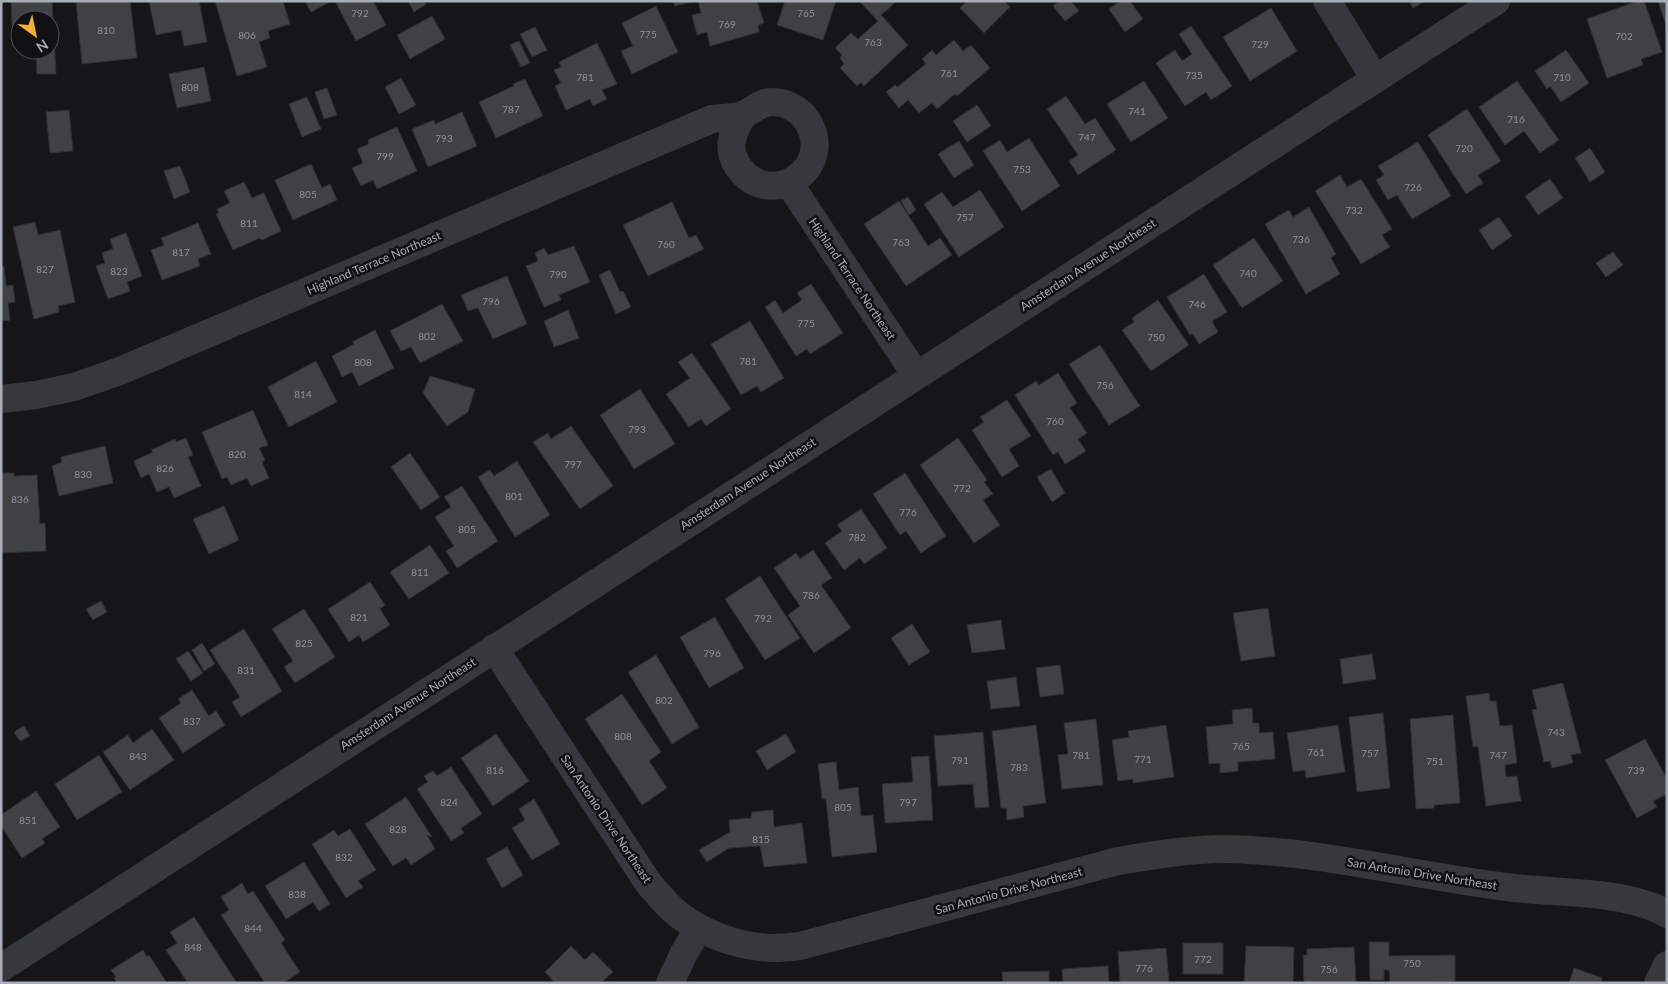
<svg xmlns="http://www.w3.org/2000/svg" width="1668" height="984" viewBox="0 0 1668 984" font-family="Lato,sans-serif">
<style>
.building{fill:#404145;stroke:#303034}
.lines{fill:none;stroke-linecap:round;stroke-linejoin:round}
.minor{stroke:#37383d;stroke-width:28}
.labels{text-anchor:middle;stroke-width:5;stroke-linejoin:round;paint-order:stroke}
.number-label{font-size:10px;fill:#8e929b}
.street-label{font-size:12px;fill:#a8adb8;stroke:#111113}
</style>
<rect width="100%" height="100%" fill="#161618"/>
<g class="building">
<path d="M 11,1 L 52,1 L 56,74 L 37,74 L 36,50 L 50,50 L 50,20 L 20,20 L 20,47 L 13,47 Z"/>
<path d="M 76,1 L 130,1 L 137,58 L 82,64 Z"/>
<path d="M 149,1 L 199,1 L 207,42 L 184,46 L 181,30 L 156,35 Z"/>
<path d="M 215,1 L 283,1 L 290,24 L 268,31 L 270,38 L 259,42 L 267,67 L 237,76 Z"/>
<path d="M 305,1 L 332,1 L 311,12 Z"/>
<path d="M 335,1 L 373,1 L 386,25 L 356,41 Z"/>
<path d="M 408,1 L 424,1 L 426,4 L 414,12 Z"/>
<path d="M 673,1 L 695,1 L 675,6 Z"/>
<path d="M 698,1 L 757,1 L 764,23 L 758,25 L 759,32 L 710,46 L 707,32 L 697,35 L 692,15 L 701,13 Z"/>
<path d="M 785,1 L 836,1 L 823,40 L 777,25 Z"/>
<path d="M 859,1 L 897,1 L 881,15 L 908,45 L 864,86 L 861,82 L 857,86 L 840,68 L 844,64 L 840,58 L 842,55 L 835,48 L 851,33 L 858,39 L 878,21 Z"/>
<path d="M 967,1 L 1004,1 L 1010,7 L 984,33 L 960,8 Z"/>
<path d="M 1059,1 L 1071,1 L 1079,11 L 1065,21 L 1053,6 Z"/>
<path d="M 1120,1 L 1130,1 L 1143,19 L 1125,32 L 1109,9 Z"/>
<path d="M 1409,1 L 1425,1 L 1413,8 Z"/>
<path d="M 1638,1 L 1644,1 L 1662,52 L 1641,59 L 1643,65 L 1607,78 L 1587,19 Z"/>
<path d="M 1658,1 L 1667,1 L 1667,28 Z"/>
<path d="M 656,6 L 678,52 L 632,74 L 621,51 L 633,46 L 622,23 Z"/>
<path d="M 1271,8 L 1297,51 L 1250,81 L 1223,37 Z"/>
<path d="M 432,16 L 445,39 L 410,59 L 397,35 Z"/>
<path d="M 1191,26 L 1232,86 L 1211,100 L 1206,92 L 1185,106 L 1156,63 L 1175,50 L 1182,61 L 1192,54 L 1179,34 Z"/>
<path d="M 535,27 L 547,50 L 532,57 L 520,34 Z"/>
<path d="M 954,40 L 963,51 L 971,45 L 990,68 L 957,96 L 955,94 L 937,109 L 932,103 L 919,113 L 908,100 L 899,108 L 886,92 L 895,85 L 897,87 L 926,64 L 922,59 L 932,50 L 936,55 Z"/>
<path d="M 519,41 L 530,63 L 521,67 L 510,45 Z"/>
<path d="M 597,43 L 617,84 L 602,90 L 607,99 L 593,106 L 590,99 L 566,110 L 555,86 L 561,83 L 554,70 L 561,67 L 559,62 Z"/>
<path d="M 1566,50 L 1589,83 L 1561,102 L 1550,86 L 1547,89 L 1535,71 Z"/>
<path d="M 204,67 L 211,101 L 177,108 L 169,74 Z"/>
<path d="M 401,78 L 416,105 L 399,114 L 385,87 Z"/>
<path d="M 525,79 L 543,116 L 496,138 L 479,102 L 514,86 L 513,84 Z"/>
<path d="M 1144,81 L 1168,118 L 1131,142 L 1107,104 Z"/>
<path d="M 1517,81 L 1559,140 L 1540,153 L 1524,131 L 1505,145 L 1479,107 Z"/>
<path d="M 327,88 L 337,115 L 324,119 L 315,92 Z"/>
<path d="M 1066,96 L 1085,124 L 1095,118 L 1116,150 L 1078,175 L 1069,161 L 1078,155 L 1047,109 Z"/>
<path d="M 307,97 L 321,129 L 302,137 L 289,104 Z"/>
<path d="M 977,105 L 991,126 L 967,142 L 953,121 Z"/>
<path d="M 1467,109 L 1501,161 L 1478,175 L 1483,183 L 1466,194 L 1428,135 Z"/>
<path d="M 69,110 L 73,151 L 50,153 L 46,112 Z"/>
<path d="M 462,112 L 477,146 L 428,167 L 412,129 L 434,120 L 435,124 Z"/>
<path d="M 397,127 L 417,171 L 377,189 L 373,180 L 361,186 L 352,168 L 363,163 L 357,149 L 369,144 L 368,140 Z"/>
<path d="M 1029,138 L 1060,186 L 1022,211 L 983,151 L 1000,140 L 1007,152 Z"/>
<path d="M 959,141 L 974,165 L 954,178 L 938,154 Z"/>
<path d="M 1418,142 L 1451,196 L 1412,219 L 1397,195 L 1388,200 L 1376,180 L 1384,175 L 1378,166 Z"/>
<path d="M 1590,148 L 1605,172 L 1590,182 L 1575,158 Z"/>
<path d="M 311,164 L 322,188 L 330,184 L 337,200 L 293,220 L 275,180 Z"/>
<path d="M 180,166 L 190,192 L 174,199 L 164,171 Z"/>
<path d="M 1340,175 L 1347,187 L 1361,179 L 1392,229 L 1382,235 L 1390,247 L 1361,264 L 1315,191 Z"/>
<path d="M 1550,179 L 1563,198 L 1538,215 L 1525,196 Z"/>
<path d="M 244,182 L 252,198 L 264,193 L 281,231 L 262,240 L 260,238 L 233,250 L 216,214 L 219,213 L 217,209 L 230,203 L 224,191 Z"/>
<path d="M 980,190 L 1004,227 L 959,257 L 924,204 L 942,192 L 953,207 Z"/>
<path d="M 908,197 L 916,210 L 909,215 L 901,201 Z"/>
<path d="M 899,201 L 928,246 L 940,238 L 952,255 L 906,286 L 864,224 Z"/>
<path d="M 672,202 L 689,238 L 696,235 L 704,249 L 648,276 L 623,225 Z"/>
<path d="M 1309,207 L 1336,254 L 1331,258 L 1340,274 L 1306,294 L 1265,224 L 1289,210 L 1293,217 Z"/>
<path d="M 1499,217 L 1512,236 L 1492,250 L 1479,230 Z"/>
<path d="M 35,222 L 38,235 L 60,230 L 75,302 L 58,306 L 59,312 L 34,319 L 13,227 Z"/>
<path d="M 198,223 L 211,254 L 198,259 L 200,266 L 162,280 L 151,250 L 164,245 L 161,238 Z"/>
<path d="M 126,233 L 142,276 L 127,282 L 130,291 L 108,299 L 96,266 L 105,263 L 102,253 L 113,249 L 110,239 Z"/>
<path d="M 1254,238 L 1283,281 L 1242,308 L 1213,265 Z"/>
<path d="M 574,246 L 590,282 L 559,295 L 561,300 L 544,307 L 526,266 L 538,261 L 535,253 L 544,248 L 548,255 Z"/>
<path d="M 1613,252 L 1623,265 L 1606,277 L 1596,263 Z"/>
<path d="M 4,266 L 6,286 L 13,285 L 15,302 L 8,303 L 10,320 L 1,321 L 1,267 Z"/>
<path d="M 610,270 L 620,292 L 623,291 L 631,307 L 616,314 L 599,275 Z"/>
<path d="M 1204,274 L 1227,312 L 1212,321 L 1218,332 L 1199,344 L 1192,333 L 1190,335 L 1167,297 Z"/>
<path d="M 507,276 L 527,324 L 493,339 L 478,308 L 468,311 L 461,295 Z"/>
<path d="M 811,284 L 843,333 L 810,354 L 807,349 L 796,356 L 765,307 L 775,300 L 783,313 L 802,300 L 797,293 Z"/>
<path d="M 1158,300 L 1189,345 L 1151,371 L 1122,330 L 1134,322 L 1132,318 Z"/>
<path d="M 442,304 L 463,341 L 420,363 L 411,347 L 401,351 L 390,331 Z"/>
<path d="M 568,310 L 579,338 L 554,347 L 544,321 Z"/>
<path d="M 750,321 L 784,378 L 761,392 L 757,386 L 741,395 L 711,344 Z"/>
<path d="M 375,330 L 394,368 L 359,386 L 352,372 L 342,377 L 332,356 L 354,344 L 352,342 Z"/>
<path d="M 1100,345 L 1140,406 L 1109,425 L 1069,364 Z"/>
<path d="M 692,353 L 731,409 L 706,426 L 701,419 L 689,427 L 666,394 L 690,378 L 678,362 Z"/>
<path d="M 316,361 L 337,402 L 289,427 L 268,387 Z"/>
<path d="M 1058,373 L 1077,403 L 1070,408 L 1087,433 L 1078,439 L 1086,451 L 1065,464 L 1058,452 L 1053,455 L 1015,395 L 1036,381 L 1039,385 Z"/>
<path d="M 430,376 L 475,389 L 468,412 L 447,426 L 423,393 Z"/>
<path d="M 640,389 L 675,444 L 634,469 L 600,415 Z"/>
<path d="M 1007,400 L 1031,436 L 1009,449 L 1019,466 L 1002,477 L 972,430 L 984,422 L 980,417 Z"/>
<path d="M 253,410 L 268,445 L 259,448 L 265,460 L 262,462 L 269,478 L 251,486 L 247,478 L 231,485 L 227,477 L 222,479 L 202,432 Z"/>
<path d="M 571,426 L 613,486 L 580,509 L 533,442 L 548,433 L 551,439 Z"/>
<path d="M 186,438 L 193,455 L 188,457 L 201,486 L 174,498 L 169,487 L 157,492 L 149,474 L 141,478 L 134,461 L 153,452 L 151,450 L 175,439 L 176,442 Z"/>
<path d="M 958,438 L 987,480 L 984,482 L 993,494 L 983,500 L 1000,525 L 974,543 L 920,465 Z"/>
<path d="M 105,446 L 113,483 L 59,496 L 52,466 L 62,462 L 61,457 Z"/>
<path d="M 410,453 L 440,497 L 421,510 L 391,467 Z"/>
<path d="M 517,461 L 550,515 L 515,537 L 478,477 L 490,470 L 494,476 Z"/>
<path d="M 1051,469 L 1065,493 L 1052,502 L 1037,477 Z"/>
<path d="M 1,473 L 14,473 L 14,476 L 37,475 L 40,524 L 45,523 L 46,551 L 1,553 Z"/>
<path d="M 905,473 L 946,536 L 921,553 L 906,531 L 900,535 L 873,494 Z"/>
<path d="M 462,486 L 498,541 L 457,568 L 446,551 L 454,546 L 435,517 L 451,507 L 444,497 Z"/>
<path d="M 224,506 L 239,540 L 209,554 L 193,519 Z"/>
<path d="M 861,509 L 887,548 L 864,564 L 860,558 L 844,570 L 825,543 L 842,531 L 837,525 Z"/>
<path d="M 430,545 L 449,573 L 409,599 L 390,572 Z"/>
<path d="M 813,550 L 832,578 L 821,585 L 851,628 L 814,653 L 788,615 L 800,606 L 774,568 L 796,553 L 800,559 Z"/>
<path d="M 760,576 L 800,638 L 765,660 L 725,599 Z"/>
<path d="M 370,582 L 385,605 L 380,609 L 390,625 L 363,642 L 359,635 L 349,642 L 328,609 Z"/>
<path d="M 101,601 L 107,612 L 93,620 L 86,609 Z"/>
<path d="M 1268,608 L 1275,656 L 1241,661 L 1233,613 Z"/>
<path d="M 304,609 L 335,657 L 295,683 L 284,667 L 293,661 L 272,629 Z"/>
<path d="M 715,617 L 744,668 L 709,688 L 680,637 Z"/>
<path d="M 1001,620 L 1005,649 L 972,653 L 967,625 Z"/>
<path d="M 912,624 L 930,652 L 909,665 L 891,638 Z"/>
<path d="M 244,629 L 282,691 L 241,717 L 232,702 L 240,697 L 210,650 Z"/>
<path d="M 202,643 L 215,664 L 204,671 L 192,650 Z"/>
<path d="M 188,651 L 203,673 L 191,681 L 176,659 Z"/>
<path d="M 1372,654 L 1376,679 L 1343,684 L 1340,659 Z"/>
<path d="M 656,655 L 699,727 L 672,744 L 628,672 Z"/>
<path d="M 1060,665 L 1064,694 L 1040,697 L 1036,668 Z"/>
<path d="M 1016,677 L 1020,706 L 991,709 L 987,681 Z"/>
<path d="M 1563,683 L 1581,753 L 1571,755 L 1573,763 L 1552,768 L 1550,761 L 1544,762 L 1532,710 L 1537,709 L 1532,690 Z"/>
<path d="M 192,690 L 209,716 L 216,711 L 225,725 L 183,753 L 159,718 L 181,703 L 178,699 Z"/>
<path d="M 1489,693 L 1490,701 L 1496,701 L 1500,726 L 1512,725 L 1517,763 L 1505,765 L 1506,777 L 1517,776 L 1521,801 L 1486,806 L 1478,746 L 1473,747 L 1466,696 Z"/>
<path d="M 622,694 L 661,752 L 649,761 L 667,788 L 642,805 L 585,719 Z"/>
<path d="M 1252,708 L 1253,723 L 1259,723 L 1259,733 L 1273,732 L 1275,759 L 1238,762 L 1238,771 L 1220,773 L 1220,763 L 1209,764 L 1206,727 L 1233,724 L 1232,710 Z"/>
<path d="M 1383,713 L 1390,788 L 1357,792 L 1349,717 Z"/>
<path d="M 1453,715 L 1460,803 L 1434,805 L 1434,808 L 1416,809 L 1410,719 Z"/>
<path d="M 1096,719 L 1103,785 L 1062,789 L 1058,755 L 1068,754 L 1064,723 Z"/>
<path d="M 1036,725 L 1046,803 L 1023,806 L 1024,817 L 1007,820 L 1006,808 L 1001,808 L 992,731 Z"/>
<path d="M 1166,725 L 1174,777 L 1133,783 L 1133,779 L 1118,781 L 1112,740 L 1129,737 L 1128,731 Z"/>
<path d="M 1338,725 L 1345,772 L 1306,778 L 1305,770 L 1293,772 L 1287,733 Z"/>
<path d="M 24,726 L 30,736 L 20,741 L 14,732 Z"/>
<path d="M 152,729 L 174,760 L 130,790 L 103,752 L 128,735 L 133,743 Z"/>
<path d="M 983,732 L 989,807 L 975,808 L 973,784 L 938,786 L 934,736 Z"/>
<path d="M 496,734 L 529,781 L 493,806 L 461,758 Z"/>
<path d="M 786,734 L 796,752 L 767,770 L 756,751 Z"/>
<path d="M 1645,739 L 1667,779 L 1667,794 L 1653,801 L 1657,807 L 1637,818 L 1605,760 Z"/>
<path d="M 99,755 L 122,792 L 77,820 L 55,784 Z"/>
<path d="M 929,756 L 933,820 L 885,823 L 882,784 L 913,782 L 911,757 Z"/>
<path d="M 836,762 L 839,790 L 858,787 L 861,816 L 873,815 L 877,852 L 832,857 L 826,799 L 822,799 L 818,764 Z"/>
<path d="M 451,767 L 482,814 L 461,828 L 464,833 L 451,841 L 417,789 L 428,782 L 424,776 L 433,771 L 437,776 Z"/>
<path d="M 36,791 L 60,827 L 42,839 L 45,843 L 22,858 L 1,826 L 1,815 Z"/>
<path d="M 406,797 L 432,837 L 427,835 L 435,849 L 411,865 L 406,858 L 393,866 L 365,824 Z"/>
<path d="M 534,799 L 560,844 L 532,860 L 512,828 L 525,820 L 519,809 Z"/>
<path d="M 773,810 L 774,827 L 802,823 L 807,863 L 764,867 L 760,846 L 729,848 L 707,862 L 699,850 L 730,832 L 729,820 L 751,818 L 752,812 Z"/>
<path d="M 350,829 L 376,870 L 358,881 L 363,887 L 346,898 L 312,844 L 334,830 L 338,836 Z"/>
<path d="M 507,847 L 523,875 L 502,888 L 486,859 Z"/>
<path d="M 304,862 L 330,904 L 319,911 L 313,902 L 286,919 L 265,886 Z"/>
<path d="M 242,883 L 248,894 L 253,891 L 285,940 L 281,943 L 300,972 L 284,983 L 265,983 L 221,915 L 229,910 L 221,897 Z"/>
<path d="M 194,917 L 237,983 L 188,983 L 166,950 L 177,943 L 170,932 Z"/>
<path d="M 1369,942 L 1389,942 L 1389,956 L 1455,955 L 1455,982 L 1390,983 L 1389,970 L 1384,970 L 1384,980 L 1370,980 Z"/>
<rect x="1183" y="943" width="40" height="31"/>
<path d="M 571,946 L 585,960 L 593,952 L 613,972 L 601,983 L 555,983 L 545,972 Z"/>
<path d="M 1246,946 L 1294,947 L 1293,983 L 1244,983 Z"/>
<path d="M 1354,947 L 1356,983 L 1304,983 L 1303,955 L 1307,955 L 1307,949 Z"/>
<path d="M 1166,948 L 1169,983 L 1120,983 L 1118,952 Z"/>
<path d="M 143,950 L 147,957 L 149,955 L 167,983 L 117,983 L 114,978 L 116,977 L 111,970 Z"/>
<path d="M 1108,966 L 1109,983 L 1063,983 L 1062,969 Z"/>
<path d="M 1574,968 L 1602,978 L 1601,983 L 1569,983 Z"/>
<path d="M 1049,971 L 1049,983 L 1003,983 L 1002,972 Z"/>
</g>
<g class="lines">
<g class="minor">
<path d="M 1327,1 L 1375,79"/>
<path d="M 789,183 L 916,375"/>
<path d="M 1,399 L 36,395 L 74,387 L 120,371 L 712,119 C 721,118 733,118 742,115 C 753,112 758,102 773,102 C 785,102 799,109 806,119 C 839,167 769,214 737,165 C 726,148 733,131 743,115"/>
<path d="M 494,648 L 649,884 C 657,893 664,902 673,910 C 699,933 738,947 773,948 C 782,948 791,947 800,946 L 1118,861 C 1154,855 1190,849 1226,849 C 1324,851 1419,877 1515,888 C 1559,893 1629,891 1667,914"/>
<path d="M 1,968 L 1496,1"/>
<path d="M 670,983 L 684,953 L 699,928"/>
<path d="M 1658,983 L 1667,965"/>
</g>
</g>
<g class="labels">
<g class="number-label">
<text x="360" y="17">792</text>
<text x="806" y="17">765</text>
<text x="727" y="28">769</text>
<text x="106" y="34">810</text>
<text x="648" y="38">775</text>
<text x="247" y="39">806</text>
<text x="1624" y="40">702</text>
<text x="873" y="46">763</text>
<text x="1260" y="48">729</text>
<text x="949" y="77">761</text>
<text x="1194" y="79">735</text>
<text x="585" y="81">781</text>
<text x="1562" y="81">710</text>
<text x="190" y="91">808</text>
<text x="511" y="113">787</text>
<text x="1137" y="115">741</text>
<text x="1516" y="123">716</text>
<text x="1087" y="141">747</text>
<text x="444" y="142">793</text>
<text x="1464" y="152">720</text>
<text x="385" y="160">799</text>
<text x="1022" y="173">753</text>
<text x="1413" y="191">726</text>
<text x="308" y="198">805</text>
<text x="1354" y="214">732</text>
<text x="965" y="221">757</text>
<text x="249" y="227">811</text>
<text x="1301" y="243">736</text>
<text x="901" y="246">763</text>
<text x="666" y="248">760</text>
<text x="181" y="256">817</text>
<text x="45" y="273">827</text>
<text x="119" y="275">823</text>
<text x="1248" y="277">740</text>
<text x="558" y="278">790</text>
<text x="491" y="305">796</text>
<text x="1197" y="308">746</text>
<text x="806" y="327">775</text>
<text x="427" y="340">802</text>
<text x="1156" y="341">750</text>
<text x="748" y="365">781</text>
<text x="363" y="366">808</text>
<text x="1105" y="389">756</text>
<text x="303" y="398">814</text>
<text x="1055" y="425">760</text>
<text x="637" y="433">793</text>
<text x="237" y="458">820</text>
<text x="573" y="468">797</text>
<text x="165" y="472">826</text>
<text x="83" y="478">830</text>
<text x="962" y="492">772</text>
<text x="514" y="500">801</text>
<text x="20" y="503">836</text>
<text x="908" y="516">776</text>
<text x="467" y="533">805</text>
<text x="857" y="541">782</text>
<text x="420" y="576">811</text>
<text x="811" y="599">786</text>
<text x="359" y="621">821</text>
<text x="763" y="622">792</text>
<text x="304" y="647">825</text>
<text x="712" y="657">796</text>
<text x="246" y="674">831</text>
<text x="664" y="704">802</text>
<text x="192" y="725">837</text>
<text x="1556" y="736">743</text>
<text x="623" y="740">808</text>
<text x="1241" y="750">765</text>
<text x="1316" y="756">761</text>
<text x="1370" y="757">757</text>
<text x="1081" y="759">781</text>
<text x="1498" y="759">747</text>
<text x="138" y="760">843</text>
<text x="1143" y="763">771</text>
<text x="960" y="764">791</text>
<text x="1435" y="765">751</text>
<text x="1019" y="771">783</text>
<text x="495" y="774">816</text>
<text x="1636" y="774">739</text>
<text x="449" y="806">824</text>
<text x="908" y="806">797</text>
<text x="843" y="811">805</text>
<text x="28" y="824">851</text>
<text x="398" y="833">828</text>
<text x="761" y="843">815</text>
<text x="344" y="861">832</text>
<text x="297" y="898">838</text>
<text x="253" y="932">844</text>
<text x="193" y="951">848</text>
<text x="1203" y="963">772</text>
<text x="1412" y="967">750</text>
<text x="1144" y="972">776</text>
<text x="1329" y="973">756</text>
</g>
<g class="street-label">
<text transform="translate(374 263) rotate(-23)" y="4">Highland Terrace Northeast</text>
<text transform="translate(1088 265) rotate(-33)" y="4">Amsterdam Avenue Northeast</text>
<text transform="translate(852 279) rotate(56)" y="4">Highland Terrace Northeast</text>
<text transform="translate(748 484) rotate(-33)" y="4">Amsterdam Avenue Northeast</text>
<text transform="translate(408 704) rotate(-33)" y="4">Amsterdam Avenue Northeast</text>
<text transform="translate(606 819) rotate(56)" y="4">San Antonio Drive Northeast</text>
<text transform="translate(1422 874) rotate(9)" y="4">San Antonio Drive Northeast</text>
<text transform="translate(1009 891) rotate(-15)" y="4">San Antonio Drive Northeast</text>
</g>
</g>
<rect width="1668" height="984" fill="none" stroke="#a8adb8" stroke-width="5"/>
<g transform="translate(35 35) rotate(147)"><circle r="24" fill="#111113" stroke="#4d4f55"/>
<path d="M0-4L9 19L0 12L-9 19Z" fill="#f2b134"/>
<text y="-8" font-size="14" font-weight="bold" text-anchor="middle" fill="#a8adb8">N</text>
</g>
</svg>
